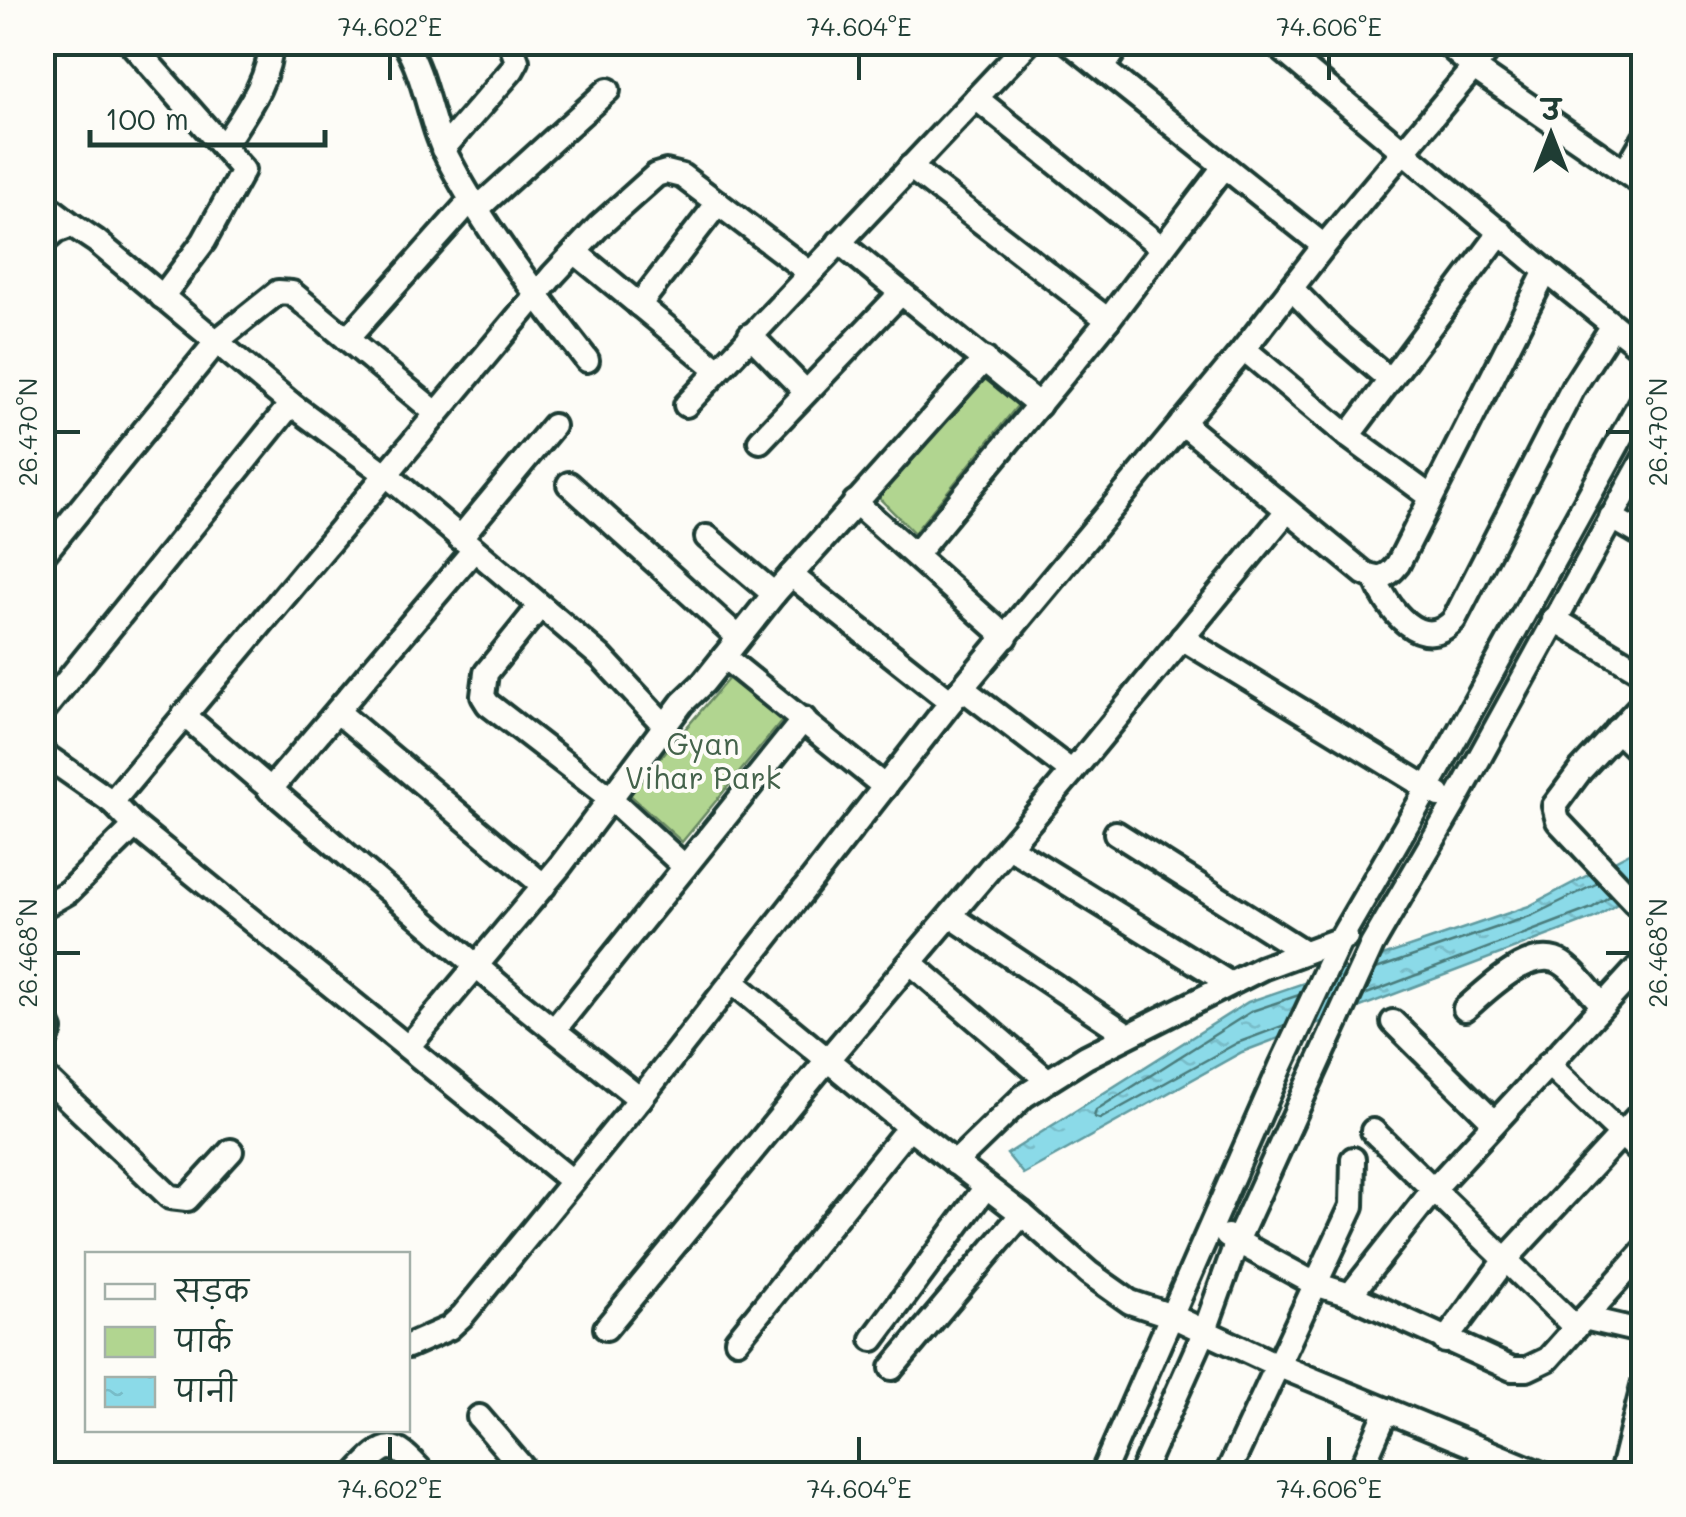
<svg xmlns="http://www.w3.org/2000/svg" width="1686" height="1517" viewBox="0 0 1686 1517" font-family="Mali,'Playpen Sans Deva',sans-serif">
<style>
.green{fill:#b1d590;stroke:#688962;stroke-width:2.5}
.water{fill:url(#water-ripples);stroke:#609ba0;stroke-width:2.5}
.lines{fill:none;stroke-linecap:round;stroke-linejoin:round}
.shore{stroke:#4a7c7c;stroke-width:2.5}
.minor-casing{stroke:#1f3d34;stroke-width:30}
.minor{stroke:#fdfcf7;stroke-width:22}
.ticks{fill:none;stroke:#1f3d34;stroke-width:4}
.labels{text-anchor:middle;stroke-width:8;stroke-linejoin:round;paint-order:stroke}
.park-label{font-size:30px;fill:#44634b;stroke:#fdfcf7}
.neatline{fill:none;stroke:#1f3d34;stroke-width:4}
.ticks-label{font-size:25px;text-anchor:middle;fill:#1f3d34}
</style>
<defs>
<pattern id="water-ripples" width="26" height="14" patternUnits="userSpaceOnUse" patternTransform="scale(2.5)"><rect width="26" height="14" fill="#8bdae8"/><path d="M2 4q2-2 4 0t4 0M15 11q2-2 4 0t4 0" fill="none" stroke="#78bcc8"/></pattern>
</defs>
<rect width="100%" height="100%" fill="#fdfcf7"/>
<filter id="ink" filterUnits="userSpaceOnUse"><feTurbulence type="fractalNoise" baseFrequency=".01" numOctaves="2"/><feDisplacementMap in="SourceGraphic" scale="20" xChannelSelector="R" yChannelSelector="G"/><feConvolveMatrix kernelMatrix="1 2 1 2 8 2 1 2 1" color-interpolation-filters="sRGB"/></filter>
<g filter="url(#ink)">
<g class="green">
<path d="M 983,372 L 1022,400 L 914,533 L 875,494 Z"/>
<path d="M 730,677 L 782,721 L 682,842 L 629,794 Z"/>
</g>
<path class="water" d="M 1643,846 L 1643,887 L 1597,917 L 1242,1052 L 1023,1174 L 1007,1154 L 1248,1002 L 1529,906 Z"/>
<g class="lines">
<g class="shore">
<path d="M 1376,969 L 1533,915 L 1598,883"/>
<path d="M 1364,995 L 1592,908 L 1610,896"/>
<path d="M 1285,1025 L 1237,1043 L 1100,1119 L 1094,1117 L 1096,1110 L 1252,1011 L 1299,995"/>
</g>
<g class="minor-casing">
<g id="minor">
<path d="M 130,42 L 243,170 L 204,241 L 162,297"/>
<path d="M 404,42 C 428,80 429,126 451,164 C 488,234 539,298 587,360"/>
<path d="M 1069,42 L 1324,246"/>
<path d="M 1445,42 L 1474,68 L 1644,185"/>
<path d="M 1103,68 L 1120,42"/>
<path d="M 976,98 L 1161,247"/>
<path d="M 223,147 C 243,115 270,82 271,42"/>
<path d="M 443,149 L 512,70 L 517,61 L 510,42"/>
<path d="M 910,167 L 1108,320"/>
<path d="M 1625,172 L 1644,139"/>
<path d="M 42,202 L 72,225"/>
<path d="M 478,208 L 608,90"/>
<path d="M 839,242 L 1039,405"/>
<path d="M 42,243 L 56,231 L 72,225 L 96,241 L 291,404 L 387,475 L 601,657 L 666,727"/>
<path d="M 575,252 L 717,369"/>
<path d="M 1546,271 L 1644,350"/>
<path d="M 1291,288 L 1336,334 L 1390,380"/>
<path d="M 639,305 L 718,203"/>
<path d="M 750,335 L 806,392"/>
<path d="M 347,339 L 472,199"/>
<path d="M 1244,349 L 1348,436 L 1431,497"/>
<path d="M 686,405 L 1029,42"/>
<path d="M 1182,423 L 1364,573 C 1379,581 1388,577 1398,564 L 1546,271 L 1273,42"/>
<path d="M 1348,436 L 1501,232"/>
<path d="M 760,441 L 901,293"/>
<path d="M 569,484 L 738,637"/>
<path d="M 855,502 L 1006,637"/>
<path d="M 1611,517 L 1644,536"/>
<path d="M 707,537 L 774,594"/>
<path d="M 460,538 L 553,426"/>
<path d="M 916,554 L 1108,320 L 1224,167"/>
<path d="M 42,556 L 218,340 L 278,292 L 292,293 L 436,413"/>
<path d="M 791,575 L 951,702"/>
<path d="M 1375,578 C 1387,608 1421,655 1454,620 L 1573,388 L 1612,327"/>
<path d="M 540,606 L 486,673 L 483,696 L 488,704 L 610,798 L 685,867"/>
<path d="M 1554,619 L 1644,673"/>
<path d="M 1182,638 L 1439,795"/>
<path d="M 724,657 L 885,787"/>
<path d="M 962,688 L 1072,772 L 1287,511"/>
<path d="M 1644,702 L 1580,771 L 1554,806 L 1558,821 L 1644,912"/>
<path d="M 42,712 L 291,404"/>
<path d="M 338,712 L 544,886"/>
<path d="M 184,715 L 515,999 L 640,1099"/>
<path d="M 1617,730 L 1644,756"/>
<path d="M 42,753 L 112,802 L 135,826 L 572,1181"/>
<path d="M 270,790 L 473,551"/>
<path d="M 112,802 L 553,275 L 598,227 L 656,175 L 666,172 L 682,176 L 810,273"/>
<path d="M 1116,833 L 1304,952"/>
<path d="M 1009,847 L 1229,983"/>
<path d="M 42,907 L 68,892 L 135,826"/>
<path d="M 951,916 L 1128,1035"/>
<path d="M 911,963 L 1047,1080"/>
<path d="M 733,982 L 909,1127 L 1022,1214 L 1089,1273 L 1130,1302 L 1172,1316 L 1277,1365 L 1542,1474"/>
<path d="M 1465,1009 C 1485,992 1525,951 1555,960 C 1572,965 1589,992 1602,1004"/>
<path d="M 42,1013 L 50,1030 L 42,1048"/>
<path d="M 1393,1022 L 1494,1122"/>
<path d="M 554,1030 L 804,719"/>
<path d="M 408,1047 L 560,866 L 682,703 L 704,682 L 774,594 L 985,359"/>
<path d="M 1548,1064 L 1644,1156"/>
<path d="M 42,1074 L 170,1197 L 187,1199 L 231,1151"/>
<path d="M 1373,1131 L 1576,1328"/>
<path d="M 955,1163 L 1024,1096 L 1086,1057 L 1262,968 L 1346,937"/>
<path d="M 1227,1236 L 1315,1284 L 1350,1295 L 1433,1190 L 1644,961"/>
<path d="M 1350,1295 L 1512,1369 L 1527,1369 L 1548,1359 L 1644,1251"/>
<path d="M 1584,1318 L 1644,1332"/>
<path d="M 606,1328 L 828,1059 L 1072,772"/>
<path d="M 873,1339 L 986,1187"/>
<path d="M 737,1340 L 909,1127"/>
<path d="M 1445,1341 L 1505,1260 L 1644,1110"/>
<path d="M 408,1346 L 449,1328 L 463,1315 L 640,1099 L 962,688 L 1244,349 L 1324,246 L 1495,42"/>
<path d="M 892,1368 L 1022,1214"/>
<path d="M 479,1417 L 528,1474"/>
<path d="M 356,1474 C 388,1440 392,1439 424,1474"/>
<path d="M 1102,1474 L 1282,1064 L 1341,938 L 1428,788 L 1644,396"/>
<path d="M 1141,1474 L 1204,1333 L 1237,1241 L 1372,945 L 1454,804 L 1644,459"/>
<path d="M 1227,1474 L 1352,1206 L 1353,1159"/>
<path d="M 1359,1474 L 1387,1410"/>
<path d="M 1474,1474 L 1484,1451"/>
<path d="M 1621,1474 L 1644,1383"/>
</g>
</g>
<use href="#minor" class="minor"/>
</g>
</g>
<path class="ticks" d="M 390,55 L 390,80M 859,55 L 859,80M 1329,55 L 1329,80M 55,432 L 80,432M 1606,432 L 1631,432M 55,953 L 80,953M 1606,953 L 1631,953M 390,1437 L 390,1462M 859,1437 L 859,1462M 1329,1437 L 1329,1462"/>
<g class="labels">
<g class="park-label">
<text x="703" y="755">Gyan<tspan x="703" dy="34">Vihar Park</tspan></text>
</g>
</g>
<rect width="1686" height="1517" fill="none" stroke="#fdfcf7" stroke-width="110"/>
<rect x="85" y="1252" width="325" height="180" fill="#fdfcf7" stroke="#a4b0a9" stroke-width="2.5"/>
<rect x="105" y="1284" width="50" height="15" fill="#fdfcf7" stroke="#a4b0a9" stroke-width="2.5"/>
<text x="175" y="1302" font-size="30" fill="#1f3d34">सड़क</text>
<rect x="105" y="1327" width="50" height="30" fill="#b1d590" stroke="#a4b0a9" stroke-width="2.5"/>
<text x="175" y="1352" font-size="30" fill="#1f3d34">पार्क</text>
<rect x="105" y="1377" width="50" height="30" fill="url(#water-ripples)" stroke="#a4b0a9" stroke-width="2.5"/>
<text x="175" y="1402" font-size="30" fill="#1f3d34">पानी</text>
<g transform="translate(1551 135)" stroke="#fdfcf7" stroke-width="8" paint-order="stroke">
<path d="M0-8L18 38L0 25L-18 38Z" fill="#1f3d34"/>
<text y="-15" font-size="28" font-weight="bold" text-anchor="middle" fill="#1f3d34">उ</text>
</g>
<path d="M90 130v15h235v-15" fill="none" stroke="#1f3d34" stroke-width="5"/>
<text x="105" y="130" font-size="30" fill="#1f3d34" stroke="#fdfcf7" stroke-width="8" paint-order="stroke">100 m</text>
<rect x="55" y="55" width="1576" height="1407" class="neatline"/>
<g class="ticks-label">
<text x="390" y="36">74.602°E</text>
<text x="859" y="36">74.604°E</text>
<text x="1329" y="36">74.606°E</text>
<text transform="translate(28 432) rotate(-90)" y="9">26.470°N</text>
<text transform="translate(1658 432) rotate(-90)" y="9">26.470°N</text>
<text transform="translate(28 953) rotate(-90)" y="9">26.468°N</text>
<text transform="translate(1658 953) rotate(-90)" y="9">26.468°N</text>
<text x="390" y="1498">74.602°E</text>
<text x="859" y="1498">74.604°E</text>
<text x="1329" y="1498">74.606°E</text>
</g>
</svg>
